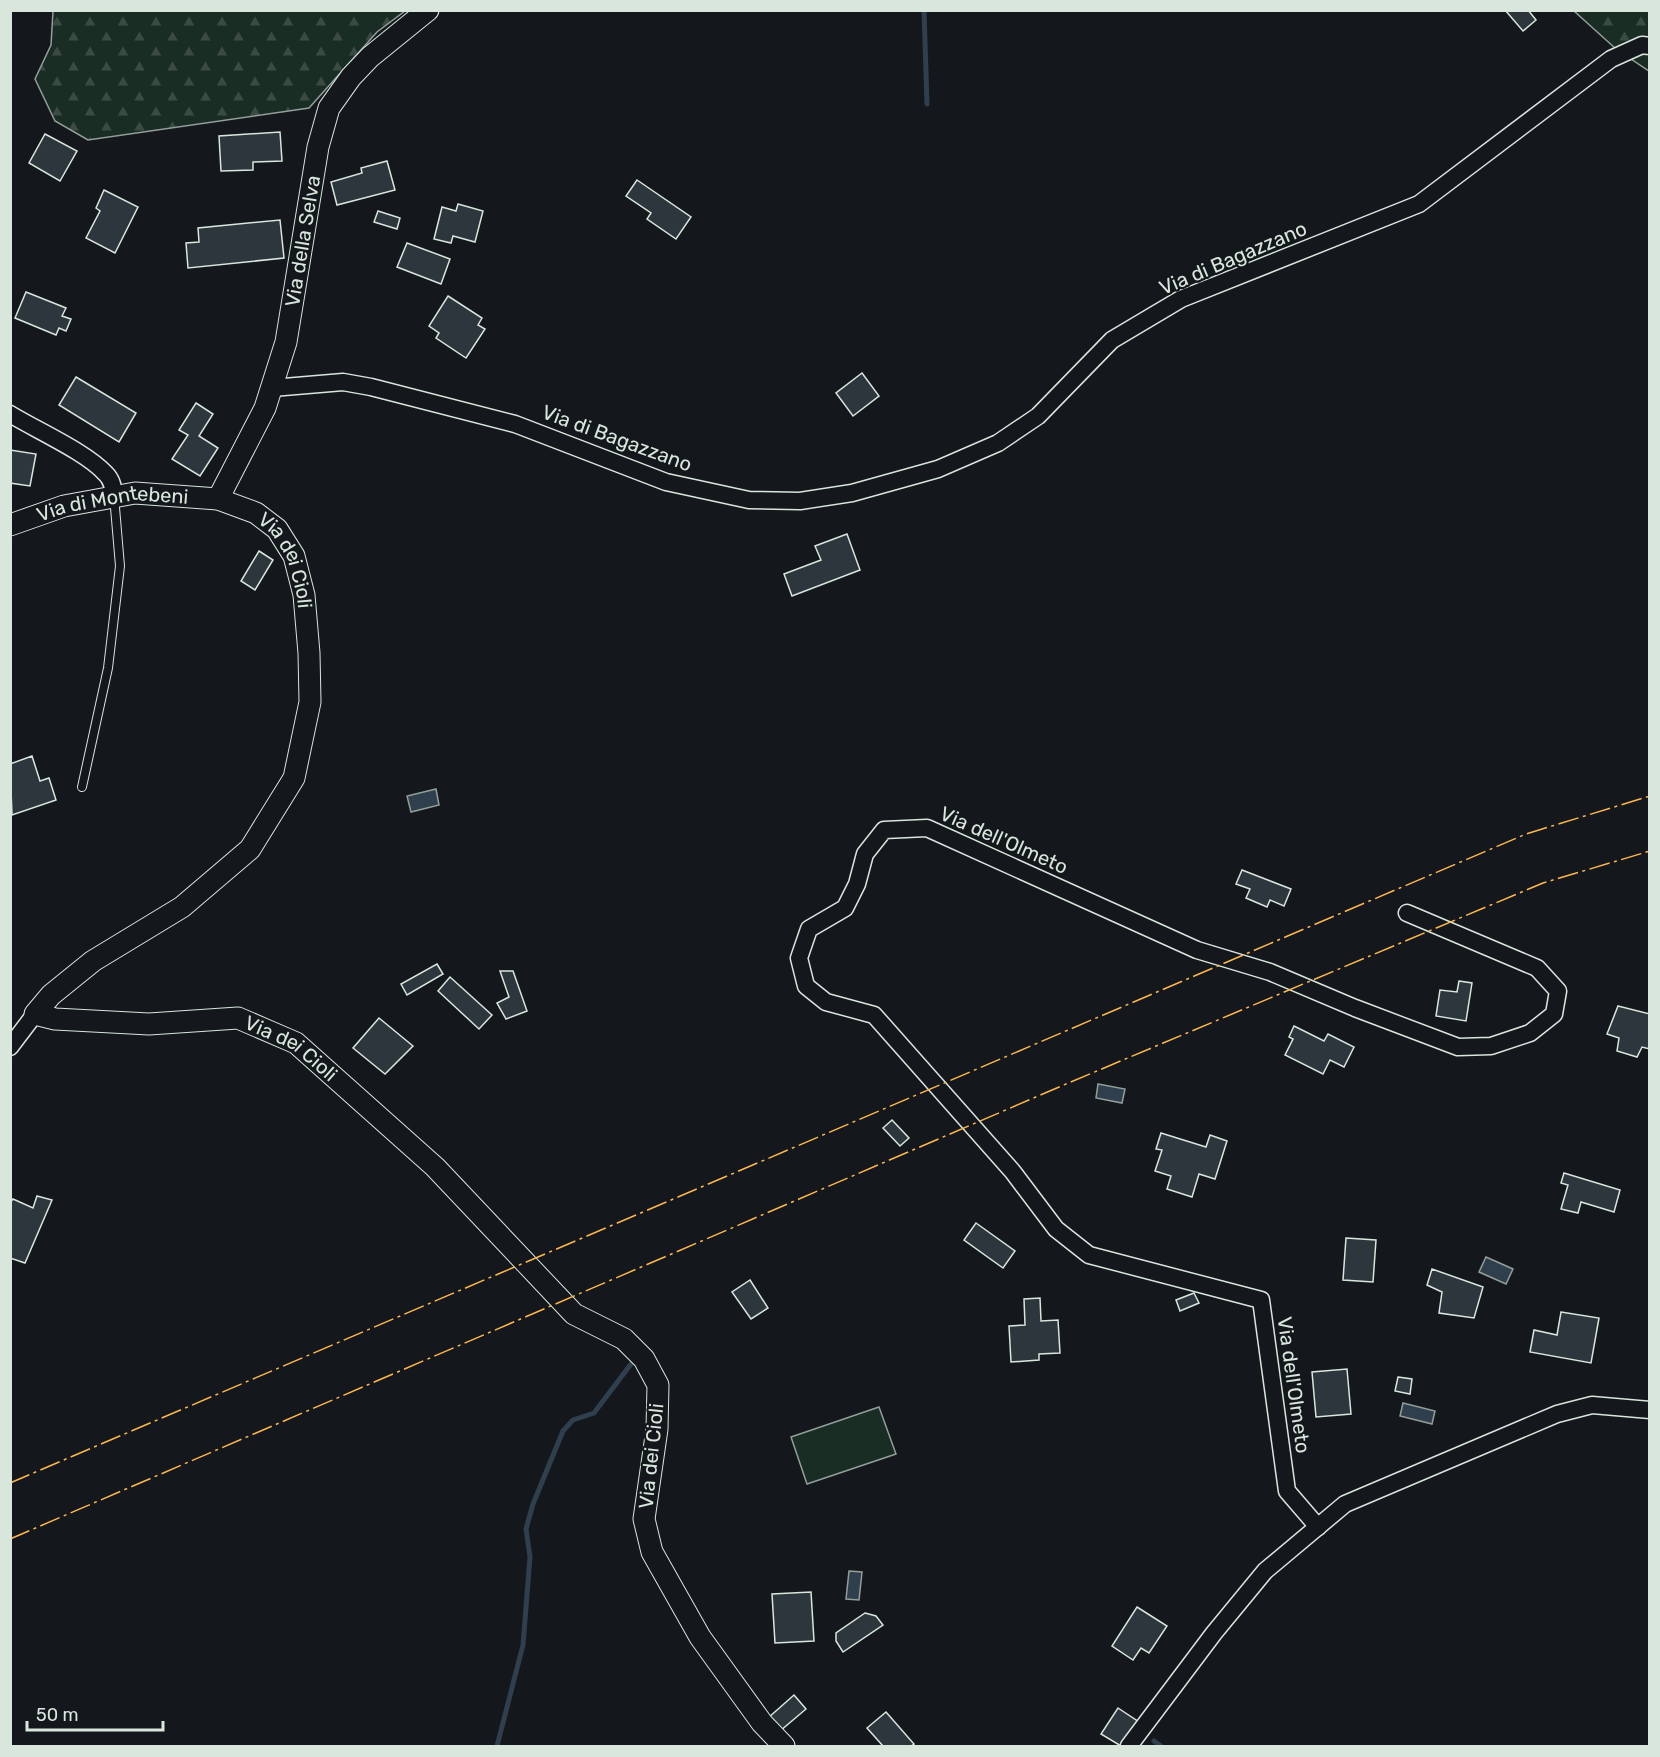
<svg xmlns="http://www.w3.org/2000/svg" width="1660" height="1757" viewBox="0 0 1660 1757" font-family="Rubik,sans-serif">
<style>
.forest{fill:url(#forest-firs);stroke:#939e99;stroke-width:1.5}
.green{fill:#1a2d24;stroke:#939e99;stroke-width:1.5}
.water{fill:#2f3f4d;stroke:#939e99;stroke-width:1.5}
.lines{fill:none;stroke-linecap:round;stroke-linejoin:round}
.stream{stroke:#2f3f4d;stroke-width:5}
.building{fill:#2c363c;stroke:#d8e6dc;stroke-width:1.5}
.service-casing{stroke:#d8e6dc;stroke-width:10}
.minor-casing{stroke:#d8e6dc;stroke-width:19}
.tertiary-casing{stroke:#d8e6dc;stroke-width:23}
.service{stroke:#14181c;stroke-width:8}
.minor{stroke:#14181c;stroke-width:16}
.tertiary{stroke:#14181c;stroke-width:21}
.power{stroke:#ffb74d;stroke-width:1.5;stroke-dasharray:21 4.5 3 4.5;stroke-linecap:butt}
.labels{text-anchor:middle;stroke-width:4.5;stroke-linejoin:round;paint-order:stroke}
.street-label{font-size:20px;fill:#d8e6dc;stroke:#14181c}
</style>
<defs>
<pattern id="forest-firs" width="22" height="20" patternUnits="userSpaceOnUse" patternTransform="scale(1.5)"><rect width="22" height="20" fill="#1a2d24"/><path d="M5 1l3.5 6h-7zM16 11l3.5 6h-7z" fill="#3b4b43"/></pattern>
</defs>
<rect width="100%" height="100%" fill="#14181c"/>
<g class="forest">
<path d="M 53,11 L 53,10 L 405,11 L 377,32 L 309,108 L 88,140 L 55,121 L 35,79 L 51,45 Z"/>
<path d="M 1574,11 L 1649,11 L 1649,71 L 1616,49 Z"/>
</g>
<path class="green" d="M 879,1407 L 896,1454 L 807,1484 L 791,1437 Z"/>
<g class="water">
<path d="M 436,789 L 439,805 L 411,812 L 407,796 Z"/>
<path d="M 1098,1084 L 1125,1089 L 1122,1103 L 1096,1098 Z"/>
<path d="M 1486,1257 L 1513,1269 L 1506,1284 L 1479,1272 Z"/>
<path d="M 1403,1403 L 1435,1411 L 1432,1424 L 1400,1416 Z"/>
<path d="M 849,1571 L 862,1572 L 859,1600 L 846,1599 Z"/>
</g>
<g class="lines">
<g class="stream">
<path d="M 924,10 L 927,104"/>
<path d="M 1154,1741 L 1161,1746"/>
<path d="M 497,1746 L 523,1645 L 530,1557 L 526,1529 L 533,1504 L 563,1431 L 573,1420 L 594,1413 L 634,1360"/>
</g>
</g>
<g class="building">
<path d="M 1505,10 L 1528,10 L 1536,20 L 1523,31 Z"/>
<path d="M 280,132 L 282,161 L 253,162 L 253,170 L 221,171 L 219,136 Z"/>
<path d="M 45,134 L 77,151 L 60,181 L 29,163 Z"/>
<path d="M 387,161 L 395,190 L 337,205 L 331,182 L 362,173 L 361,168 Z"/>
<path d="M 637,180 L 691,217 L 676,239 L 647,219 L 651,213 L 626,196 Z"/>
<path d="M 104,190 L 138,207 L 115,253 L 86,238 L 100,211 L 96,208 Z"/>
<path d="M 458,204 L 483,211 L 475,242 L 453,236 L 451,243 L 434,239 L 442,207 L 456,211 Z"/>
<path d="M 378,211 L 400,218 L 397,229 L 374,222 Z"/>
<path d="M 280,220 L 284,258 L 188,268 L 186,243 L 199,242 L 198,228 Z"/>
<path d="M 407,243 L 450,259 L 441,284 L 397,267 Z"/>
<path d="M 26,292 L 66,308 L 62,316 L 71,319 L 66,331 L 59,328 L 56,335 L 15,318 Z"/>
<path d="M 448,296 L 482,318 L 478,325 L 485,329 L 466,358 L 436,338 L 439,333 L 429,326 Z"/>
<path d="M 862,373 L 879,396 L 853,416 L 836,393 Z"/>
<path d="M 76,377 L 136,413 L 119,442 L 59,405 Z"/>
<path d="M 196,403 L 213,414 L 199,436 L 218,448 L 200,476 L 172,459 L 188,435 L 179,430 Z"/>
<path d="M 10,450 L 36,454 L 30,486 L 10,483 Z"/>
<path d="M 847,534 L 860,570 L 792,596 L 784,574 L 821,560 L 815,546 Z"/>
<path d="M 259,551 L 273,560 L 255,590 L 241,581 Z"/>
<path d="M 32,756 L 40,781 L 49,778 L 56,800 L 12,815 L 10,764 Z"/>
<path d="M 1242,870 L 1291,889 L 1284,906 L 1270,900 L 1267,907 L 1246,898 L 1250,889 L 1236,884 Z"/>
<path d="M 437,964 L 443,974 L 407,995 L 401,984 Z"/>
<path d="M 500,971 L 513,971 L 527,1011 L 506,1019 L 497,1003 L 509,997 Z"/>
<path d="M 450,977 L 492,1015 L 479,1029 L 438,991 Z"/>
<path d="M 1459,981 L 1472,983 L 1466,1021 L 1436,1016 L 1440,990 L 1457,992 Z"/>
<path d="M 1618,1006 L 1650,1014 L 1650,1049 L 1642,1047 L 1637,1057 L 1617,1051 L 1619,1038 L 1607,1034 Z"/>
<path d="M 379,1018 L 413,1046 L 385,1074 L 353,1048 Z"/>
<path d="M 1294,1026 L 1324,1041 L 1328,1034 L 1354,1047 L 1344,1067 L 1330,1060 L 1323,1074 L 1285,1055 L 1293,1039 L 1289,1037 Z"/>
<path d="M 892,1120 L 909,1138 L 900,1146 L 883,1128 Z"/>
<path d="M 1161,1133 L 1206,1147 L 1210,1135 L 1227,1141 L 1215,1179 L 1199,1174 L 1192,1197 L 1167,1189 L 1171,1176 L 1155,1171 L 1162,1150 L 1156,1149 Z"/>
<path d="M 1564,1173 L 1620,1190 L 1614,1212 L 1581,1202 L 1578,1213 L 1561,1209 L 1568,1185 L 1561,1183 Z"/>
<path d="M 37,1196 L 52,1200 L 25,1263 L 10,1258 L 10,1203 L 13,1199 L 33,1208 Z"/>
<path d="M 976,1223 L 1015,1251 L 1003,1268 L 964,1240 Z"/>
<path d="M 1346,1238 L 1376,1240 L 1373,1282 L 1343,1280 Z"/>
<path d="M 1432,1269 L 1483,1287 L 1474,1318 L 1439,1313 L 1442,1292 L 1427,1285 Z"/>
<path d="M 750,1280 L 768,1308 L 751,1319 L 732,1292 Z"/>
<path d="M 1194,1293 L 1199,1303 L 1180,1311 L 1176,1300 Z"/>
<path d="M 1040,1298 L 1041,1321 L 1058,1320 L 1060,1353 L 1039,1354 L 1039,1360 L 1011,1362 L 1009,1326 L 1025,1325 L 1024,1299 Z"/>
<path d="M 1561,1312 L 1599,1318 L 1591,1363 L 1530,1352 L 1534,1330 L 1557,1335 Z"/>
<path d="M 1347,1369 L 1351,1414 L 1316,1417 L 1312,1372 Z"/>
<path d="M 1398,1377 L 1412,1379 L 1410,1394 L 1395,1391 Z"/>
<path d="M 811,1592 L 814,1641 L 775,1643 L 772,1594 Z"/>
<path d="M 1137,1607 L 1167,1626 L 1149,1653 L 1141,1648 L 1133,1660 L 1112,1646 Z"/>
<path d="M 865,1613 L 876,1616 L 883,1625 L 843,1652 L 836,1641 L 836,1633 Z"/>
<path d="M 794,1695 L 806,1709 L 780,1731 L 768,1718 Z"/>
<path d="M 1118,1708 L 1139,1722 L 1121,1746 L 1101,1734 Z"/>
<path d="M 886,1712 L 914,1744 L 911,1746 L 883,1746 L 867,1728 Z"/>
</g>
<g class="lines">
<g class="service-casing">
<path id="service" d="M 82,787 L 108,668 L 120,566 L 114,496"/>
</g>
<g class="minor-casing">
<g id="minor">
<path d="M 272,388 L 343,382 L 371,387 L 515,424 L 666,482 L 749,500 L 800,501 L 852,493 L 938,469 L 998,443 L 1038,416 L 1112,340 L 1181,299 L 1419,204 L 1611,59 L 1642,45 L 1650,46"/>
<path d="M 10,414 C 38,431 86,452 106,474 C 112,480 113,487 114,495"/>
<path d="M 10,1047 L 35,1014"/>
<path d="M 1318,1527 L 1287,1491 L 1261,1300 L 1089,1255 L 1056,1229 L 1013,1172 L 874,1015 L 826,1002 L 806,986 L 799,958 L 809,929 L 845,908 L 857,884 L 865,854 L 884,830 L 927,828 L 1197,950 L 1270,972 L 1355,1008 L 1458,1047 L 1491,1046 L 1530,1033 L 1554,1014 L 1558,991 L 1537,968 L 1407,913"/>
<path d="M 1129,1746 L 1214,1633 L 1265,1571 L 1345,1504 L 1557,1414 L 1592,1405 L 1650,1410"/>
</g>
</g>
<g class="tertiary-casing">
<g id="tertiary">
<path id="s1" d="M 218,499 L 265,408 L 286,342 L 318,147 L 329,108 L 351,77 L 370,57 L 428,10"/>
<path id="s2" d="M 10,525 L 64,506 L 135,493 L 218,499 L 256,513 L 277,529 L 294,556 L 304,595 L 309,653 L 310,702 L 294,778 L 250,849 L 182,907 L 93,961 L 51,995 L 35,1014 L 55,1019 L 149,1024 L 238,1018 L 296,1043 L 435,1167 L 574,1314 L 624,1339 L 644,1359 L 658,1385 L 657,1429 L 644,1519 L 652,1552 L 700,1637 L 762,1723 L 784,1746"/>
</g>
</g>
<use href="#service" class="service"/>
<use href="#minor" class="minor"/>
<use href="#tertiary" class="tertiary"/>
<g class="power">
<path d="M 10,1483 L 1526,834 L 1650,796"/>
<path d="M 10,1539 L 1066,1084 L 1543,883 L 1650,851"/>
</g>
</g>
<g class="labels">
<g class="street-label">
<text dy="7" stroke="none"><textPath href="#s1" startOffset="274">Via della Selva</textPath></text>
<text transform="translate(1233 258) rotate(-23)" y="7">Via di Bagazzano</text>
<text transform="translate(617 438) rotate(20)" y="7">Via di Bagazzano</text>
<text dy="7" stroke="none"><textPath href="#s2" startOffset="106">Via di Montebeni</textPath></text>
<text dy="7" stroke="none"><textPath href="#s2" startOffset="312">Via dei Cioli</textPath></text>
<text transform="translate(1004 840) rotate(24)" y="7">Via dell'Olmeto</text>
<text dy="7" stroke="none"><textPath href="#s2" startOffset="1158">Via dei Cioli</textPath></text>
<text transform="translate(1294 1385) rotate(82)" y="7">Via dell'Olmeto</text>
<text transform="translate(651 1456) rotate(-84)" y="7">Via dei Cioli</text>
</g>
</g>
<rect width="1660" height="1757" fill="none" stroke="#d8e6dc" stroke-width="24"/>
<path d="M27 1721v9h136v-9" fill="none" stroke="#d8e6dc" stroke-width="3"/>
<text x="36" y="1721" font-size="18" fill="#d8e6dc" stroke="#14181c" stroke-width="4.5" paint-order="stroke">50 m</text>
</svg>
